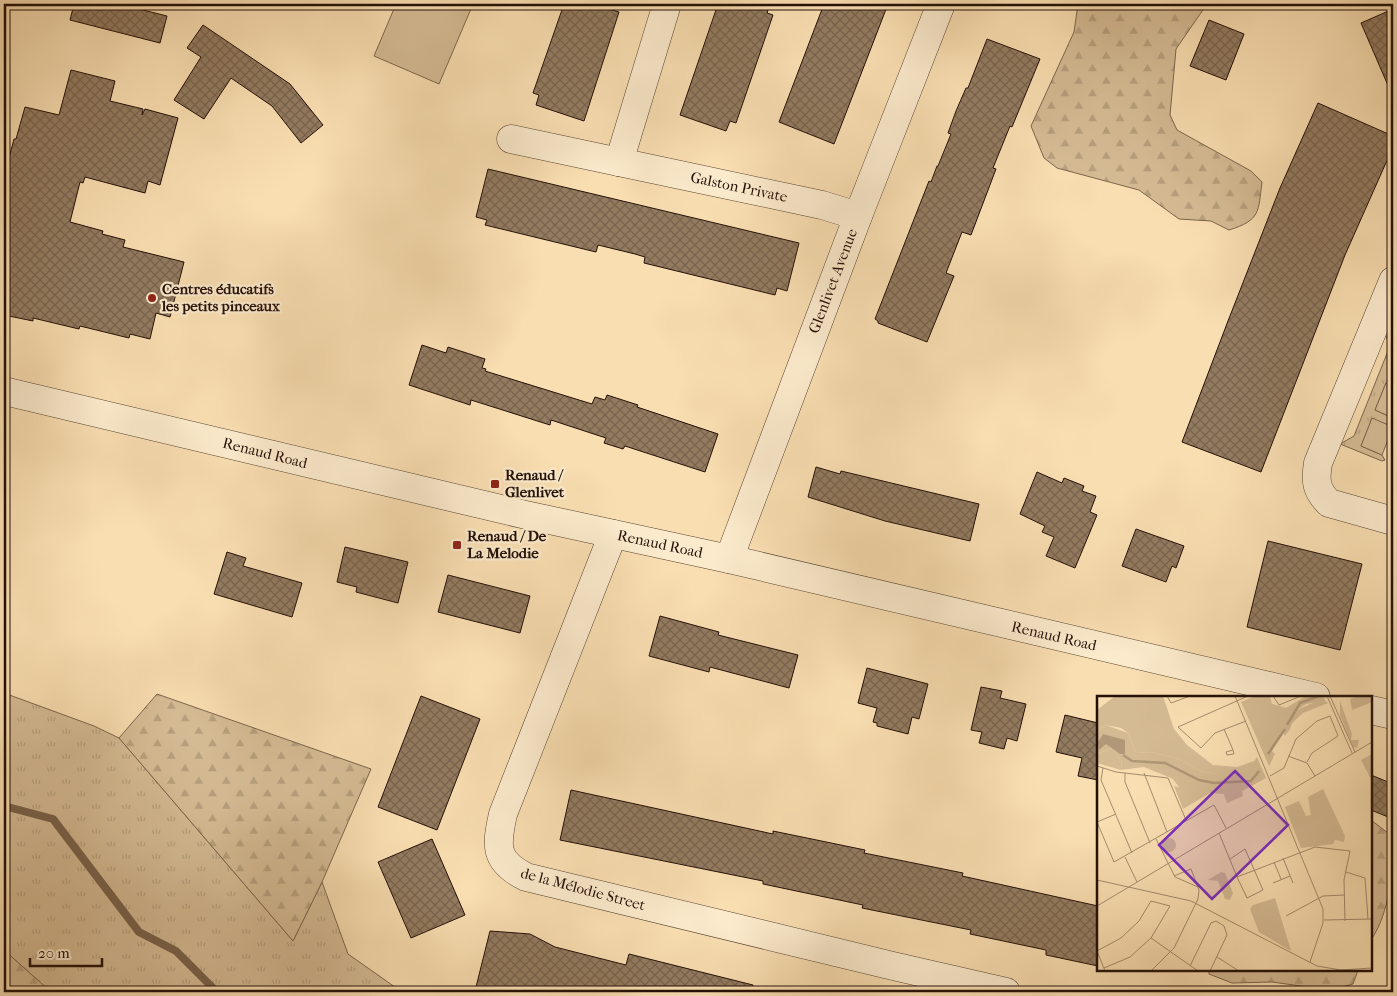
<svg xmlns="http://www.w3.org/2000/svg" width="1397" height="996" viewBox="0 0 1397 996" font-family="'IM FELL French Canon',serif">
<style>
.grass{fill:url(#grass-tufts);stroke:#7c664e}
.forest{fill:url(#forest-firs);stroke:#7c664e}
.garden{fill:#d5bb94;stroke:#7c664e}
.lines{fill:none;stroke-linecap:round;stroke-linejoin:round}
.stream{stroke:#79624b;stroke-width:8}
.building{fill:url(#building-cross-hatch);stroke:#241008}
.minor-casing{stroke:#594432;stroke-width:29}
.minor{stroke:#fbeacc;stroke-width:28}
.poi-dot{fill:#8f2418;stroke:#fbeacc;stroke-width:2}
.labels{text-anchor:middle;stroke-width:4.5;stroke-linejoin:round;paint-order:stroke}
.street-label{font-size:15px;fill:#241008;stroke:#fbeacc}
.poi-label{font-size:15px;font-weight:bold;fill:#241008;stroke:#fbeacc;text-anchor:start}
.inset-river{fill:none;stroke:#b19878;stroke-width:2.5}
.inset-road{fill:none;stroke:#a48c6d;stroke-width:1}
.view{fill:#7b2cbf;fill-opacity:0.15;stroke:#7b2cbf;stroke-width:2.5}
.inset-edge{fill:none;stroke:#241008;stroke-width:2.5}
</style>
<defs>
<pattern id="grass-tufts" width="24" height="20" patternUnits="userSpaceOnUse" patternTransform="scale(1.25)"><rect width="24" height="20" fill="#d5bb94"/><path d="M3 7l-1-3M5 7V3M7 7l1-3M15 17l-1-3M17 17v-4M19 17l1-3" fill="none" stroke="#b7a07e"/></pattern>
<pattern id="forest-firs" width="22" height="20" patternUnits="userSpaceOnUse" patternTransform="scale(1.25)"><rect width="22" height="20" fill="#d5bb94"/><path d="M5 1l3.5 6h-7zM16 11l3.5 6h-7z" fill="#b7a07e"/></pattern>
<pattern id="building-cross-hatch" width="8" height="8" patternUnits="userSpaceOnUse" patternTransform="scale(1.25)"><rect width="8" height="8" fill="#937b60"/><path d="M0 0l8 8M0 8l8-8" fill="none" stroke="#78634d"/></pattern>
</defs>
<rect width="100%" height="100%" fill="#f9deb1"/>
<filter id="stains"><feTurbulence type="fractalNoise" baseFrequency=".004" numOctaves="4"/><feColorMatrix values="0 0 0 0 .2 0 0 0 0 .09 0 0 0 0 .02 0 0 0 .5 -.17"/></filter>
<radialGradient id="worn" r=".72"><stop offset=".6" stop-color="#630" stop-opacity="0"/><stop offset="1" stop-color="#630" stop-opacity=".3"/></radialGradient>
<g class="grass">
<path d="M 1388,329 L 1393,332 L 1393,365 L 1390,372 L 1393,374 L 1393,386 L 1386,383 L 1375,410 L 1393,418 L 1393,427 L 1372,419 L 1361,446 L 1382,455 L 1385,460 L 1382,461 L 1340,444 L 1354,436 L 1390,346 L 1385,334 Z"/>
<path d="M 4,693 L 94,726 L 119,738 L 293,941 L 322,882 L 348,954 L 402,992 L 51,992 L 4,950 Z"/>
</g>
<g class="forest">
<path d="M 1078,4 L 1207,4 L 1176,49 L 1170,115 L 1177,130 L 1251,171 L 1262,182 C 1258,212 1261,220 1229,230 L 1211,221 L 1179,219 L 1139,190 L 1057,168 L 1044,158 L 1031,126 L 1074,32 Z"/>
<path d="M 157,694 L 371,769 L 322,882 L 293,941 L 119,738 Z"/>
<path d="M 1371,820 L 1393,837 C 1393,870 1390,912 1371,940 Z"/>
<path d="M 4,950 L 51,992 L 4,992 Z"/>
<path d="M 1209,970 L 1358,970 L 1353,984 L 1330,990 L 1272,982 L 1232,983 L 1209,974 Z"/>
</g>
<g class="garden">
<path d="M 396,4 L 473,4 L 439,84 L 374,56 Z"/>
<path d="M 1386,383 L 1393,386 L 1393,418 L 1375,410 Z"/>
<path d="M 1372,418 L 1393,427 L 1382,455 L 1361,446 Z"/>
</g>
<g class="lines">
<path class="stream" d="M 4,806 L 53,819 L 139,932 L 176,951 L 217,992"/>
</g>
<g class="building">
<path d="M 74,4 L 119,4 L 167,16 L 160,43 L 70,20 Z"/>
<path d="M 564,4 L 592,4 L 619,12 L 584,121 L 536,105 L 539,95 L 533,93 Z"/>
<path d="M 718,4 L 770,4 L 767,13 L 773,15 L 736,123 L 730,121 L 726,131 L 680,115 Z"/>
<path d="M 824,4 L 888,4 L 834,144 L 779,122 Z"/>
<path d="M 1393,9 L 1393,97 L 1361,23 Z"/>
<path d="M 1209,20 L 1244,34 L 1226,80 L 1190,66 Z"/>
<path d="M 203,25 L 290,84 L 323,125 L 301,143 L 272,106 L 231,78 L 204,119 L 174,100 L 201,57 L 187,48 Z"/>
<path d="M 987,39 L 1040,59 L 1012,127 L 1010,126 L 993,168 L 996,169 L 971,235 L 962,232 L 946,273 L 954,276 L 927,342 L 878,323 L 878,321 L 875,319 L 929,181 L 931,182 L 937,166 L 938,166 L 951,134 L 948,133 L 956,111 L 966,88 L 968,88 Z"/>
<path d="M 71,70 L 115,81 L 110,101 L 143,109 L 142,115 L 145,109 L 178,118 L 160,185 L 148,181 L 145,193 L 85,177 L 83,183 L 80,182 L 70,222 L 103,231 L 102,234 L 125,240 L 123,247 L 184,262 L 170,317 L 156,313 L 150,339 L 130,334 L 129,338 L 80,326 L 79,329 L 33,318 L 33,321 L 4,315 L 4,177 L 14,139 L 16,139 L 25,107 L 59,115 Z"/>
<path d="M 1318,103 L 1393,136 L 1393,147 L 1345,255 L 1261,472 L 1182,442 L 1228,321 L 1280,188 Z"/>
<path d="M 488,169 L 799,243 L 787,291 L 777,288 L 775,295 L 644,263 L 645,257 L 635,254 L 598,245 L 596,252 L 485,225 L 487,220 L 476,217 Z"/>
<path d="M 422,345 L 446,353 L 448,347 L 485,359 L 482,368 L 486,369 L 485,371 L 592,404 L 595,397 L 605,400 L 607,395 L 638,405 L 637,407 L 718,434 L 705,472 L 625,446 L 623,449 L 604,443 L 606,438 L 551,420 L 550,425 L 471,400 L 470,405 L 409,385 Z"/>
<path d="M 816,467 L 840,474 L 841,471 L 979,504 L 970,541 L 885,521 L 808,497 Z"/>
<path d="M 1037,472 L 1062,483 L 1064,478 L 1084,486 L 1082,491 L 1096,496 L 1090,512 L 1097,515 L 1075,568 L 1046,556 L 1054,537 L 1042,532 L 1045,526 L 1020,514 Z"/>
<path d="M 1136,529 L 1184,546 L 1176,568 L 1172,566 L 1166,582 L 1122,566 Z"/>
<path d="M 1268,541 L 1362,564 L 1340,650 L 1247,627 Z"/>
<path d="M 345,547 L 408,562 L 398,603 L 356,592 L 357,587 L 337,582 Z"/>
<path d="M 227,552 L 246,558 L 243,566 L 302,583 L 292,617 L 214,594 Z"/>
<path d="M 448,575 L 530,596 L 520,633 L 438,612 Z"/>
<path d="M 660,616 L 719,632 L 718,635 L 798,655 L 789,688 L 710,667 L 709,672 L 649,656 Z"/>
<path d="M 867,668 L 928,684 L 919,719 L 912,717 L 908,734 L 877,726 L 877,723 L 873,722 L 877,708 L 858,703 Z"/>
<path d="M 981,687 L 1002,691 L 1000,698 L 1026,704 L 1017,741 L 1007,738 L 1004,749 L 979,743 L 982,732 L 971,730 Z"/>
<path d="M 421,696 L 480,719 L 437,830 L 378,807 Z"/>
<path d="M 1065,715 L 1098,723 L 1098,780 L 1078,776 L 1082,758 L 1056,752 Z"/>
<path d="M 1371,775 L 1393,784 L 1393,819 L 1371,810 Z"/>
<path d="M 571,790 L 773,834 L 773,831 L 865,850 L 864,853 L 963,873 L 962,876 L 1098,906 L 1098,966 L 1046,955 L 1046,950 L 970,934 L 971,930 L 862,908 L 863,905 L 763,884 L 763,881 L 560,840 Z"/>
<path d="M 432,839 L 465,915 L 411,938 L 378,862 Z"/>
<path d="M 490,931 L 530,934 L 555,947 L 626,965 L 629,954 L 753,985 L 752,992 L 514,992 L 501,989 L 476,987 Z"/>
</g>
<g class="lines">
<g class="minor-casing">
<g id="minor">
<path d="M 667,4 L 619,162 L 822,205 L 858,216"/>
<path d="M 511,139 L 619,162"/>
<path d="M 1393,281 L 1318,463 C 1315,481 1316,490 1329,503 L 1393,521"/>
<path d="M 4,391 L 526,515 L 729,559 L 1316,697"/>
<path d="M 613,534 L 503,814 C 496,846 494,861 526,877 L 893,966 L 1006,992"/>
<path d="M 729,559 L 858,216 L 941,4"/>
<path d="M 1371,710 L 1393,715"/>
</g>
</g>
<use href="#minor" class="minor"/>
</g>
<g class="poi-dot">
<circle cx="152" cy="298" r="5"/>
<rect x="490" y="479" width="10" height="10" rx="2.5"/>
<rect x="452" y="540" width="10" height="10" rx="2.5"/>
</g>
<g class="labels">
<g class="street-label">
<text transform="translate(739 187) rotate(12)" y="5">Galston Private</text>
<text transform="translate(833 281) rotate(-69)" y="5">Glenlivet Avenue</text>
<text transform="translate(265 453) rotate(14)" y="5">Renaud Road</text>
<text transform="translate(660 544) rotate(12)" y="5">Renaud Road</text>
<text transform="translate(1054 636) rotate(13)" y="5">Renaud Road</text>
<text transform="translate(583 889) rotate(15)" y="5">de la Mélodie Street</text>
</g>
<g class="poi-label">
<text x="162" y="294">Centres éducatifs<tspan x="162" dy="17">les petits pinceaux</tspan></text>
<text x="505" y="480">Renaud /<tspan x="505" dy="17">Glenlivet</tspan></text>
<text x="467" y="541">Renaud / De<tspan x="467" dy="17">La Melodie</tspan></text>
</g>
</g>
<g transform="translate(1097 696)">
<rect width="275" height="275" fill="#f9deb1"/>
<path d="M 158,0 L 173,0 L 175,8 L 189,12 L 209,0 L 227,0 L 228,5 L 209,8 L 200,14 L 193,33 L 188,40 L 186,35 L 175,55 L 178,58 L 172,70 L 144,6 ZM 260,0 L 275,0 L 275,6 L 255,14 L 253,3 ZM 243,5 L 255,38 L 254,44 L 262,44 L 260,52 L 256,51 L 243,19 ZM 9,29 L 31,37 L 39,57 L 53,56 L 82,63 L 103,75 L 119,78 L 149,78 L 160,61 L 169,82 L 145,95 L 126,94 L 127,98 L 113,97 L 86,113 L 77,90 L 100,96 L 101,93 L 47,71 L 24,74 L 25,66 L 15,52 L 0,58 L 0,34 Z" fill="#d5bb94"/>
<path d="M 18,0 L 66,0 L 77,33 L 90,49 L 116,69 L 140,71 L 160,64 L 149,78 L 119,78 L 103,75 L 82,63 L 53,56 L 39,57 L 31,37 L 24,32 L 9,29 L 0,34 L 0,14 ZM 225,3 L 231,7 L 206,17 L 191,31 L 200,14 ZM 166,6 L 189,12 L 190,19 L 173,45 L 160,13 ZM 15,52 L 25,66 L 24,74 L 0,67 L 0,58 ZM 275,58 L 275,85 L 264,64 ZM 73,80 L 111,96 L 111,98 L 95,101 L 83,92 ZM 125,93 L 145,95 L 146,100 L 130,107 ZM 226,93 L 248,140 L 247,146 L 238,144 L 236,148 L 204,152 L 188,111 L 202,105 L 209,120 L 214,119 L 211,101 ZM65 149a7 7 0 1 1 14 0a7 7 0 1 1-14 0ZM 124,176 L 128,177 L 136,197 L 133,204 L 128,203 L 121,185 L 111,184 ZM 178,202 L 194,255 L 162,236 L 153,213 L 156,209 Z" fill="#d5bb94"/>
<path d="M 6,38 L 28,44 L 28,58 L 23,58 L 9,48 L 2,54 L 1,46 Z" fill="#b19878"/>
<path class="inset-river" d="M 190,29 L 203,7 L 222,0M 171,58 L 188,33M 26,59 L 35,65 L 68,67 L 102,84 L 117,87 L 154,85 L 162,75"/>
<path class="inset-road" d="M 70,0 L 74,7 L 93,0M 138,0 L 226,213 L 226,227 L 213,266M 176,0 L 182,9 L 204,0M 230,0 L 255,57M 233,0 L 258,56M 149,25 L 118,37 L 104,52 L 81,31 L 151,0M 127,33 L 136,54 L 137,58 L 130,59 L 129,56 L 136,54M 191,60 L 210,67 L 218,80M 0,70 L 19,76 L 71,82 L 89,124M 6,72 L 4,84 L 35,157M 28,77 L 28,86 L 53,147M 47,77 L 70,136M 173,80 L 187,72 L 199,43 L 220,25 L 233,20 L 241,40 L 215,57 L 210,66M 0,126 L 17,166 L 117,109 L 129,132M 0,126 L 19,118M 122,137 L 140,181 L 150,202 L 166,194 L 148,153 L 133,163M 59,143 L 78,181 L 101,191M 28,161 L 40,186M 186,162 L 196,187M 177,166 L 184,183M 249,176 L 268,182 L 271,223M 140,181 L 218,151 L 253,155 L 247,184 L 248,225M 0,184 L 94,205 L 220,270 L 244,274 L 275,272M 176,187 L 193,180M 0,210 L 275,46M 189,220 L 226,200 L 247,199M 227,224 L 275,223M 54,242 L 101,275M 0,255 L 24,242 L 42,225 L 54,205 L 73,210 L 54,242 L 33,261 L 7,272M 0,255 L 8,275M 120,261 L 142,275M 93,270 L 114,227 L 119,225 L 127,230 L 130,239 L 113,275M 54,275 L 77,252 L 101,203 L 102,194 L 94,173 L 77,180"/>
<path class="view" d="M 138,75 L 191,129 L 115,203 L 62,149 Z"/>
<rect width="275" height="275" class="inset-edge"/>
</g>
<rect width="1397" height="996" fill="none" stroke="#f9deb1" stroke-width="20"/>
<rect x="5" y="5" width="1387" height="986" fill="none" stroke="#241008" stroke-width="2.5"/>
<rect x="10" y="10" width="1377" height="976" fill="none" stroke="#241008"/>
<path d="M30 958v8h72v-8" fill="none" stroke="#241008" stroke-width="2.5"/>
<text x="38" y="958" font-size="15" fill="#241008" stroke="#fbeacc" stroke-width="4" paint-order="stroke">20 m</text>
<rect width="100%" height="100%" filter="url(#stains)"/>
<rect width="100%" height="100%" fill="url(#worn)"/>
</svg>
